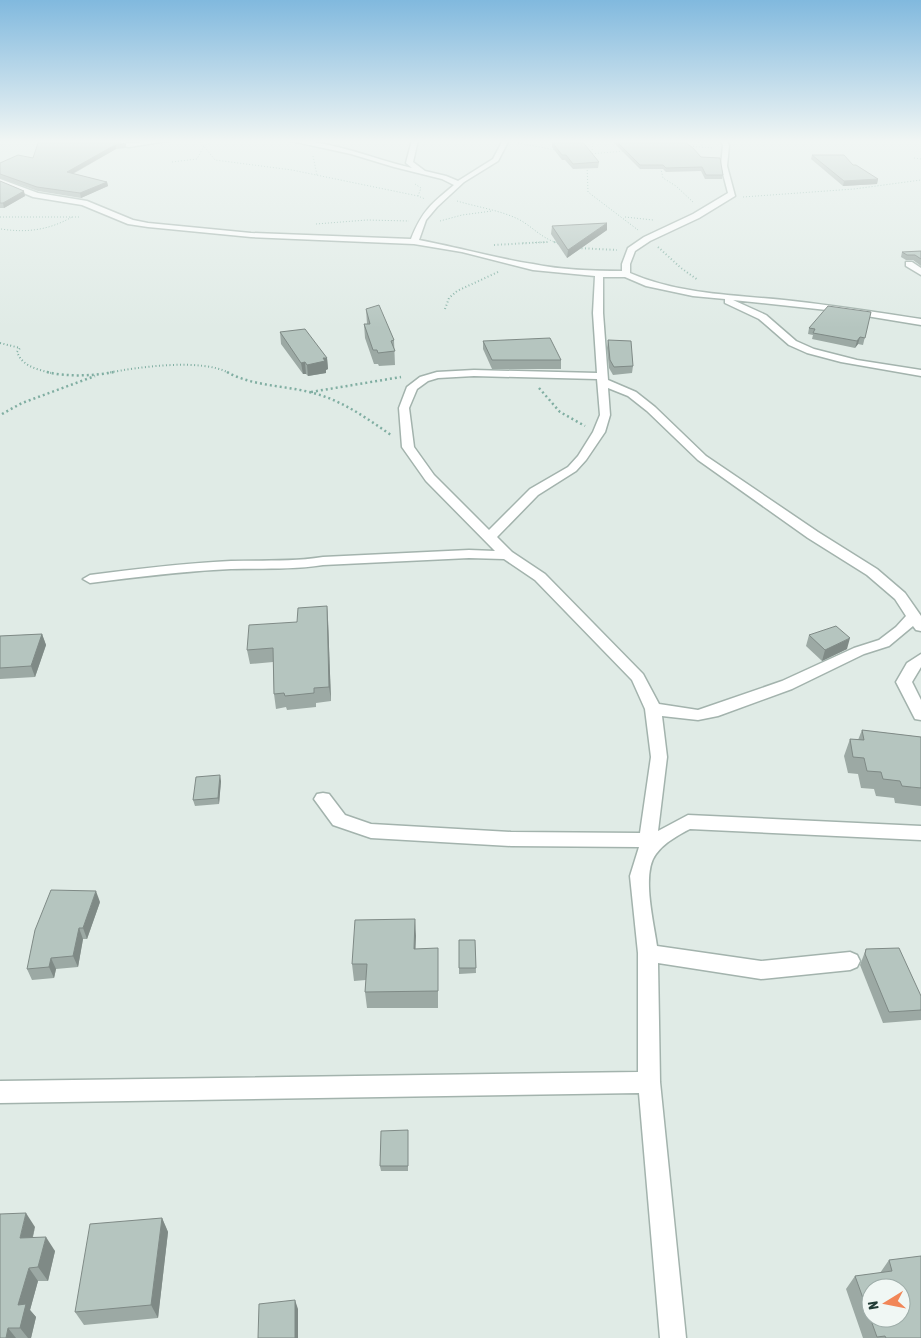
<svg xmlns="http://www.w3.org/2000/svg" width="921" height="1338" viewBox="0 0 921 1338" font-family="'Asap Condensed',sans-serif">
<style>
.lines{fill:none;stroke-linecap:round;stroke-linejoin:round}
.minor-casing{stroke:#a3b3ad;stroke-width:3}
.path-far2{stroke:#80aea2;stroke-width:1;stroke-dasharray:1 2;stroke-linecap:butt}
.path-far1{stroke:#80aea2;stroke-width:2;stroke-dasharray:1 2.5;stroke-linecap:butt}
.path{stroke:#80aea2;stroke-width:2.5;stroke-dasharray:2 3;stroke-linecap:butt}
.minor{fill:#fff;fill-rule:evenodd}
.wall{fill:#9ca9a4}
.shaded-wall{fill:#7f8a86}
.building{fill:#b5c5bf;stroke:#7f8a86;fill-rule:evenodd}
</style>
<rect width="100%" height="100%" fill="#e0ebe6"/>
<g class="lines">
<g class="minor-casing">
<g id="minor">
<path d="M 117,140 L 129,143 L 173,140 L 129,147 L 117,145 Z"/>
<path d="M 287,140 C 330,140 370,158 412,168 L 406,163 L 412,140 L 418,140 L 413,162 L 425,171 L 446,176 L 458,181 L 493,159 L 503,140 L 509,140 L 498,161 L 464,182 L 437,207 L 426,220 L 419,240 C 457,247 494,258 533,264 C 562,270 592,271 622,271 L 622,264 L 628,248 L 644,237 L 693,214 L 728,193 L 721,166 L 723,145 L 720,140 L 726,140 L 729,145 L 727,166 L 735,196 L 699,218 L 650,241 L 635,251 L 630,264 L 630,273 C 678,294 733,295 784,300 C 830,305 875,312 921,319 L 921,325 L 836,311 L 733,300 L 766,315 L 796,341 L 814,349 L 857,360 L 921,370 L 921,376 L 841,362 L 807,353 L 789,345 L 759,319 L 725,303 L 725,299 L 693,296 L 646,286 L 625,277 L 603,277 L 603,313 L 608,380 L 636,392 L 655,407 L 706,456 L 818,532 L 877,569 L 905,593 L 921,616 L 921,631 L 916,630 L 913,626 L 889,646 L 864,654 L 792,689 L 718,716 L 698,720 L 662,716 L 667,757 L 658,831 L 688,815 L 921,826 L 921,840 L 690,829 C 678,835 664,843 656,854 C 641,873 654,923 657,946 L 761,961 L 850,952 L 857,955 L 860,961 L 857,967 L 850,970 L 761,979 L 658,963 L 660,1082 L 686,1338 L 660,1338 L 639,1093 L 0,1103 L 0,1081 L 638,1072 L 638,953 L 630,876 L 639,847 L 511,846 L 371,838 L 333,825 L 314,799 L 317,794 L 323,793 L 329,794 L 345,815 L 371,824 L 511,832 L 640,833 L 651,757 L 645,709 L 632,680 L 535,580 L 504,559 L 469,558 L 323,565 C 292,570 262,568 231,569 C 184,571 137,577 90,583 L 83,579 L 90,575 C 137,569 184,563 231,561 C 262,560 292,562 323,557 L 469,550 L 495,551 L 426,481 L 402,447 L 399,408 L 407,387 L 420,377 L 437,372 L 474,370 L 597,373 L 593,313 L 595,276 L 533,270 L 462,252 L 414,244 L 251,237 L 148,227 L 128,224 L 82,205 L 33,197 L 0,183 L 0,179 L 38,193 L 87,201 L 133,220 L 148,223 L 251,233 L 411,239 C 422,211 431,204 454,185 L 442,179 L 394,167 L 351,154 ZM 474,376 L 597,379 L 600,415 L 593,432 L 578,456 L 568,467 L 530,489 L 489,530 L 434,475 L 414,447 L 409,408 L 417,389 L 428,381 L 438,378 ZM 608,388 L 628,396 L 647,411 L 698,460 L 808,538 L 867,575 L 895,599 L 906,616 L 896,627 L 879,640 L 854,648 L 782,681 L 698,710 L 659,704 L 643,674 L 545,574 L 512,552 L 497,537 L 538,495 L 576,471 L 586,460 L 605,432 L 610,415 Z"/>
<path d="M 906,262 L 912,262 L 921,268 L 921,275 L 906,266 Z"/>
<path d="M 921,654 L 921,667 L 912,682 L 921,700 L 921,720 L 915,719 L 896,682 L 907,663 Z"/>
</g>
</g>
<g class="path-far2">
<path d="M 199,140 L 215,160 L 292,170 L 418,196"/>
<path d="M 696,140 L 703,146"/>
<path d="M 518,143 L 556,150"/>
<path d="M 687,146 L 714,148"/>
<path d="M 588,154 L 592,151 L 593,140"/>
<path d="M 589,154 L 625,151"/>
<path d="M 313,156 L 317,175"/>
<path d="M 914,158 L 921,159"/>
<path d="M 172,162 L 197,159 L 204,146 L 215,140"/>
<path d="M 587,164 L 588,192 L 638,230"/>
<path d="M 660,165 L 663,178 L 676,186 L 694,203"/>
<path d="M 415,184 L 421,188 L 418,196 L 425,199"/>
<path d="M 743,197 L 854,189 L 921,180"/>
<path d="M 457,201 C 477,207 499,210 518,219 C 532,226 542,239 558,243"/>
<path d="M 0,217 L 80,217"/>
<path d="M 625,217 L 653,220"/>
<path d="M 440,221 L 462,215 L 492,211"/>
<path d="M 316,224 L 367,220 L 409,221"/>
<path d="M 1,229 C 27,233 49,230 72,217"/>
<path d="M 523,243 L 550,242"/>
</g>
<g class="path-far1">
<path d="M 554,242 L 560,244"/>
<path d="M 494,245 L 547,242"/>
<path d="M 658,247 L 681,268 L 698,280"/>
<path d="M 578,248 L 617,250"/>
<path d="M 445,309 L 449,298 L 457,291 L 498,272"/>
<path d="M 0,343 L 20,348 L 17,352 C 23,367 37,369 51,373"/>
<path d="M 107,373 C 138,367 202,358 229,373"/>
</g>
<g class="path">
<path d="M 47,372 C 67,377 93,376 114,372"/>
<path d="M 227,372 C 252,386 281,385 309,392 C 340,399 365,417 391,435"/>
<path d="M 539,388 L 560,412 L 585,426"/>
<path d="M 311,392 L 401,377"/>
<path d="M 2,414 L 22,403 L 95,376"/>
</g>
<use href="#minor" class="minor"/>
</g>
<g class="wall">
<path d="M 39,140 L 116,140 L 116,142 L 126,144 L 126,148 L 116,149 L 73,174 L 107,182 L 108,186 L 81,198 L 38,191 L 0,178 L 0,163 L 33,158 Z"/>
<path d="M 611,140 L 682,140 L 701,157 L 723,175 L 722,179 L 705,179 L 701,171 L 666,172 L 663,169 L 640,169 Z"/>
<path d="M 552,142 L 599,162 L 598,168 L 573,169 L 565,160 L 562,160 L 552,147 Z"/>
<path d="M 812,155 L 853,165 L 878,179 L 877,184 L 843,186 L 811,159 Z"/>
<path d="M 0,181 L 25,196 L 4,208 L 0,208 Z"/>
<path d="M 552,226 L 607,230 L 567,258 L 551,234 Z"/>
<path d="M 921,251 L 921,266 L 913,260 L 906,260 L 901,257 L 902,252 Z"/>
<path d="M 366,309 L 394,340 L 395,365 L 379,366 L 378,364 L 374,364 L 365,338 L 364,324 L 367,324 Z"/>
<path d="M 871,312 L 863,345 L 858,344 L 855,348 L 812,339 L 813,335 L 808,334 L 809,328 Z"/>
<path d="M 280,332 L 327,358 L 328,369 L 326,370 L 326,373 L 308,376 L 306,374 L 303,374 L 281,344 Z"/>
<path d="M 608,340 L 633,366 L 632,373 L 613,375 L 609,368 L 607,348 Z"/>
<path d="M 483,341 L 561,360 L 561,369 L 492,369 L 483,349 Z"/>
<path d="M 327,606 L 328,620 L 331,701 L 316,703 L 316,707 L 287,710 L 286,707 L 276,709 L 274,694 L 273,662 L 250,664 L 247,650 Z"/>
<path d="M 42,634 L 46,645 L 35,677 L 0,679 L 0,636 Z"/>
<path d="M 809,635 L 847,649 L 822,661 L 806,646 Z"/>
<path d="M 862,730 L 921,737 L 921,806 L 895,803 L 894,798 L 876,796 L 874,789 L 861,788 L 858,774 L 848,773 L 844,756 L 850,739 L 858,740 Z"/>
<path d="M 221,781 L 219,804 L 195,806 L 193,800 Z"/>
<path d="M 100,902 L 87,939 L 83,939 L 78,967 L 56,969 L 54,978 L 32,980 L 27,969 Z"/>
<path d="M 415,919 L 415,949 L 438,965 L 438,1008 L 367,1008 L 365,992 L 366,980 L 354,981 L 352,964 Z"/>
<path d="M 459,940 L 475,940 L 476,973 L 459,974 Z"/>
<path d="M 866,949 L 921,996 L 921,1020 L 883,1023 L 860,965 Z"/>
<path d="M 408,1135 L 408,1171 L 381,1171 L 380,1166 Z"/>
<path d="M 162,1218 L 168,1232 L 158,1318 L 84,1325 L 75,1312 Z"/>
<path d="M 35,1227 L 33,1237 L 55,1251 L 48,1281 L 38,1281 L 30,1310 L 36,1317 L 31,1338 L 0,1338 Z"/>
<path d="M 889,1260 L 921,1338 L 863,1338 L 846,1289 L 855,1276 L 880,1273 Z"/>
</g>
<g class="shaded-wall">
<path d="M 115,140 L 116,140 L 116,149 L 68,176 L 67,172 Z"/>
<path d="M 878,179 L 877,184 L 843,186 L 844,181 Z"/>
<path d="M 107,182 L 108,186 L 81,198 L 80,193 Z"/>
<path d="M 24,191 L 25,196 L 4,208 L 3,203 Z"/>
<path d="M 607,223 L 607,230 L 567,258 L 568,250 Z"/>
<path d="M 860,337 L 858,344 L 855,348 L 857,341 Z"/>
<path d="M 323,358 L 327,358 L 328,369 L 326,370 L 326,373 L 308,376 L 307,365 Z"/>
<path d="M 305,362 L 306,374 L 303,374 L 301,363 Z"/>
<path d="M 327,606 L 328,620 L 331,701 L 329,687 Z"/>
<path d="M 42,634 L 46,645 L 35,677 L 31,666 Z"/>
<path d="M 850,638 L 847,649 L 822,661 L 825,650 Z"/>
<path d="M 220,775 L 221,781 L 219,804 L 218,798 Z"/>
<path d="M 96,891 L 100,902 L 87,939 L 83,928 Z"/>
<path d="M 415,919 L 416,936 L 415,965 L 414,949 Z"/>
<path d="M 79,928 L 83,939 L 78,967 L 73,956 Z"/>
<path d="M 51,958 L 56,969 L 54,978 L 49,967 Z"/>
<path d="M 26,1213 L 35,1227 L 29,1252 L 20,1238 Z"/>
<path d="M 162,1218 L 168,1232 L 158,1318 L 151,1305 Z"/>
<path d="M 46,1237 L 55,1251 L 48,1281 L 38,1267 Z"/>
<path d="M 29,1268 L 38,1281 L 30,1310 L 36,1317 L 31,1338 L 28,1338 L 20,1328 L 18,1305 Z"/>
<path d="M 295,1300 L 298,1309 L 298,1338 L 295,1338 Z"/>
<path d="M 8,1328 L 16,1338 L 6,1338 Z"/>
</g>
<g class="building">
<path d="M 39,140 L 115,140 L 115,142 L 126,144 L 115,145 L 67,172 L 107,182 L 80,193 L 37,187 L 0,174 L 0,163 L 18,155 L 33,158 Z"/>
<path d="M 553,140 L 581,140 L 599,162 L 573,164 L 566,155 L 562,155 L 552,142 Z"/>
<path d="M 615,140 L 682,140 L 693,148 L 701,157 L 720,158 L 723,175 L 706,175 L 702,167 L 666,168 L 663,165 L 640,165 Z"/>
<path d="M 812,155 L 844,155 L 853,165 L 856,165 L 878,179 L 844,181 Z"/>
<path d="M 0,181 L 24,191 L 3,203 L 0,203 Z"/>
<path d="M 607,223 L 568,250 L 552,226 Z"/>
<path d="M 921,251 L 921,259 L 915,255 L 907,255 L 902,252 Z"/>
<path d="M 379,305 L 394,340 L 391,341 L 395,351 L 378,353 L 377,350 L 373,350 L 364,324 L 370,324 L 366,309 Z"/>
<path d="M 828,306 L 871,312 L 865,338 L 860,337 L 857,341 L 813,333 L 815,329 L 809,328 Z"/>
<path d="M 305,329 L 327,358 L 323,358 L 325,361 L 307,365 L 305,362 L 301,363 L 280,332 Z"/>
<path d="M 550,338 L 561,360 L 492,360 L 483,341 Z"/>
<path d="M 608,340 L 631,341 L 633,366 L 614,367 L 610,360 Z"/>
<path d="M 327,606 L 329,687 L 314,688 L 314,693 L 285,696 L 284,693 L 274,694 L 273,648 L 247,650 L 249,625 L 297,622 L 298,608 Z"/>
<path d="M 836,626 L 850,638 L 825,650 L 809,635 Z"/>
<path d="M 42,634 L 31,666 L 0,668 L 0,636 Z"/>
<path d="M 862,730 L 921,737 L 921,788 L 902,786 L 900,781 L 883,779 L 881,772 L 867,771 L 864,758 L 853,757 L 850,739 L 864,740 Z"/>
<path d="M 220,775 L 218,798 L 193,800 L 196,777 Z"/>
<path d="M 51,890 L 96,891 L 83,928 L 79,928 L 73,956 L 51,958 L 49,967 L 27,969 L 35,930 Z"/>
<path d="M 415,919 L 414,949 L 438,948 L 438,991 L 365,992 L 367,964 L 352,964 L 355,920 Z"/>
<path d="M 459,940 L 475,940 L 476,968 L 459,968 Z"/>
<path d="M 899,948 L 921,996 L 921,1010 L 889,1012 L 865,954 L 866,949 Z"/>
<path d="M 408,1130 L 408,1166 L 380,1166 L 381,1131 Z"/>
<path d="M 26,1213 L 20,1238 L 46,1237 L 38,1267 L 29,1268 L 18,1305 L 26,1304 L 20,1328 L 8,1328 L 6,1338 L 0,1338 L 0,1214 Z"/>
<path d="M 162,1218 L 151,1305 L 75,1312 L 90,1224 Z"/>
<path d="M 921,1256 L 921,1338 L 886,1338 L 885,1336 L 877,1337 L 855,1276 L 892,1271 L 889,1260 ZM 871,1288 L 901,1288 L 901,1318 L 871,1318 Z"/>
<path d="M 295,1300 L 295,1338 L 258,1338 L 259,1304 Z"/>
</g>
<linearGradient id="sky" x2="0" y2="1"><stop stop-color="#81b9de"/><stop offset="0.43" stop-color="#f1f6f4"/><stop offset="1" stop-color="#f1f6f4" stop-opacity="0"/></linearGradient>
<rect width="921" height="328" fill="url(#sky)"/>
<g transform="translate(886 1303) rotate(260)"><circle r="24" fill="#f0f7f4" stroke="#9daca8"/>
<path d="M0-4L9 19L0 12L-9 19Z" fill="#f18657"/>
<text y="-8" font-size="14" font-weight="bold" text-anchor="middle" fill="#213b35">N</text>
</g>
</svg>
